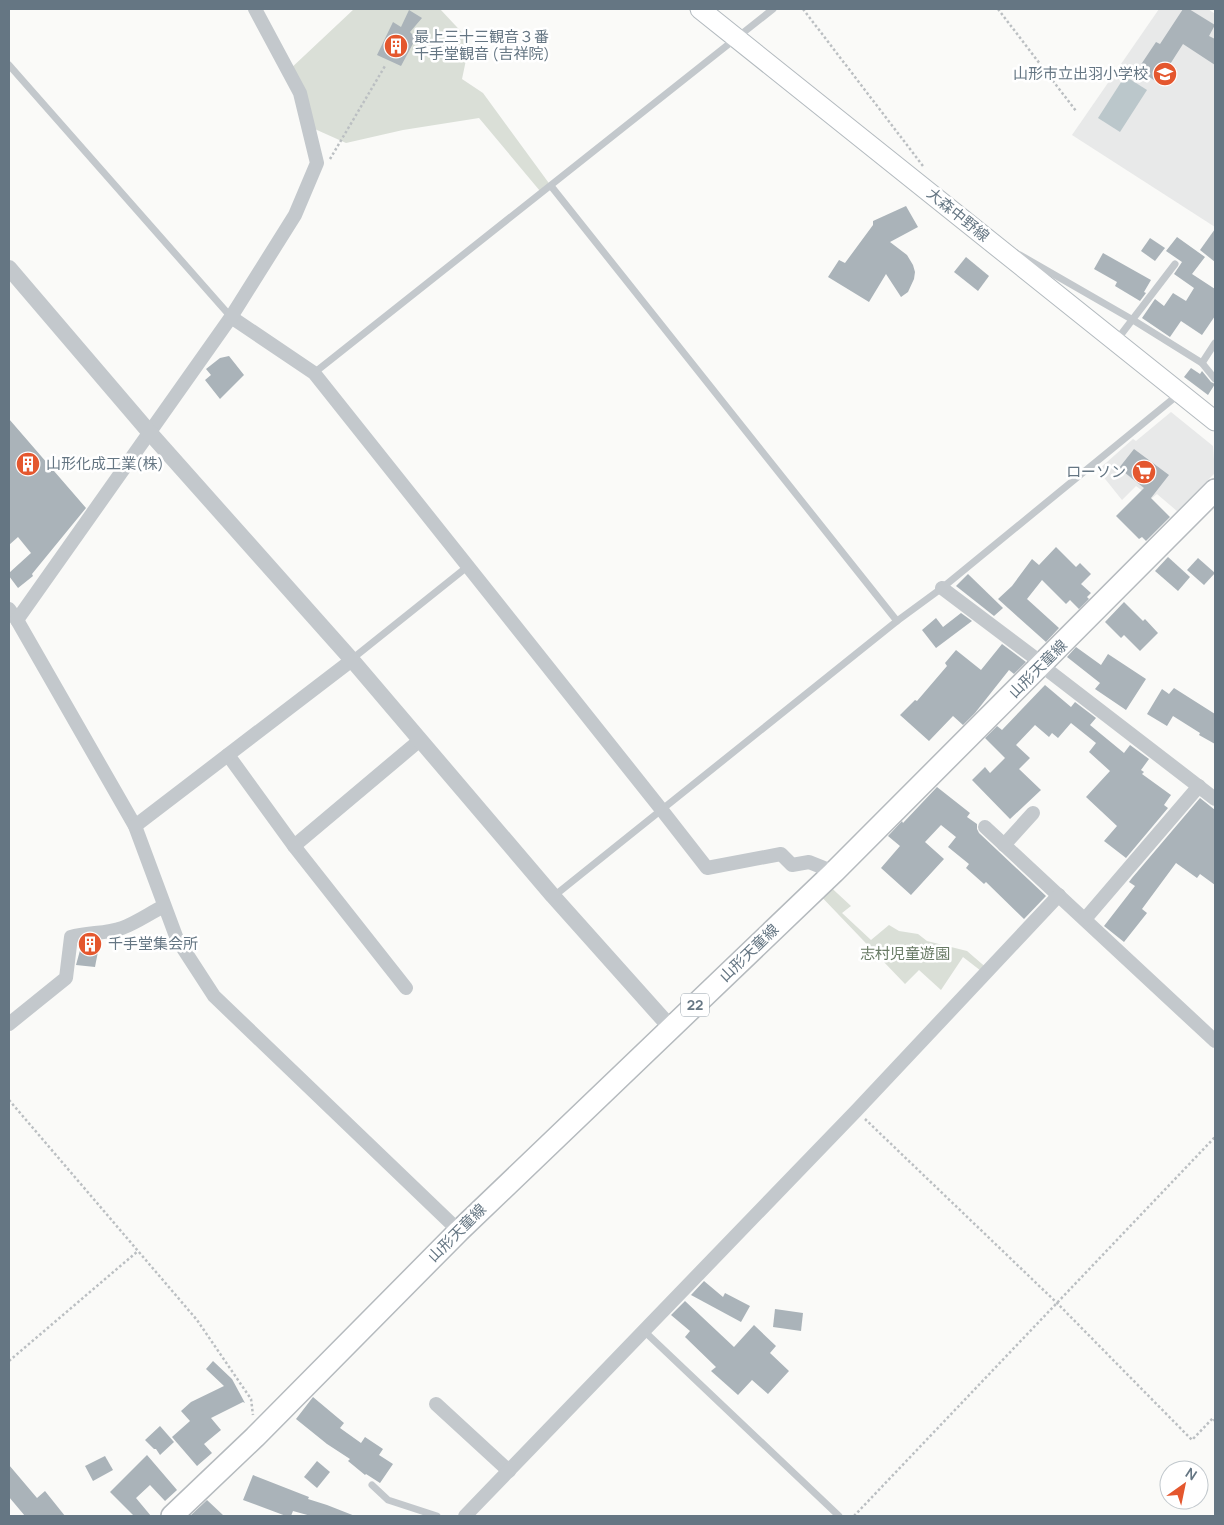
<svg xmlns="http://www.w3.org/2000/svg" width="1224" height="1525" viewBox="0 0 1224 1525" font-family="Manrope,'Noto Sans JP',sans-serif">
<style>
.built{fill:#e8e9e9}
.green{fill:#dadfd7}
.water{fill:#bbc7cb}
.building{fill:#aab3b9}
.lines{fill:none;stroke-linecap:round;stroke-linejoin:round}
.secondary-casing{stroke:#b3babf;stroke-width:21}
.primary-casing{stroke:#b5babe;stroke-width:24}
.path{stroke:#bbbfc2;stroke-width:2.5;stroke-dasharray:2.5 2.5;stroke-linecap:butt}
.service{stroke:#c3c8cc;stroke-width:7}
.minor{stroke:#c3c8cc;stroke-width:14}
.tertiary{stroke:#c3c8cc;stroke-width:16}
.secondary{stroke:#fff;stroke-width:19}
.primary{stroke:#fff;stroke-width:21}
.labels{text-anchor:middle;stroke-width:5;stroke-linejoin:round;paint-order:stroke}
.shield{fill:#fff;stroke:#939fa8;stroke-width:1}
.shield-label{font-size:14px;font-weight:bold;fill:#657683}
.poi-label{font-size:15px;fill:#657683;stroke:#fff;text-anchor:start}
.street-label{font-size:15px;fill:#657683;stroke:#fff}
.park-label{font-size:15px;fill:#687a64;stroke:#fff}
</style>
<rect width="100%" height="100%" fill="#fafaf8"/>
<g class="built">
<path d="M 1159,9 L 1208,9 L 1215,14 L 1215,227 L 1072,135 Z"/>
<path d="M 1171,412 L 1213,446 L 1215,473 L 1177,511 L 1157,494 L 1152,498 L 1136,486 L 1122,500 L 1098,470 L 1133,439 L 1136,441 Z"/>
</g>
<g class="green">
<path d="M 354,9 L 440,9 L 470,41 L 462,79 L 483,93 L 551,186 L 540,191 L 479,118 L 403,130 L 346,143 L 308,126 L 288,71 Z"/>
<path d="M 824,881 L 851,906 L 842,913 L 871,940 L 889,925 L 899,931 L 918,934 L 927,941 L 967,951 L 989,970 L 985,974 L 963,957 L 941,990 L 919,970 L 905,984 L 815,890 Z"/>
</g>
<path class="water" d="M 1125,76 L 1147,90 L 1120,132 L 1098,118 Z"/>
<g class="building">
<path d="M 1183,9 L 1189,9 L 1215,25 L 1209,36 L 1215,39 L 1215,65 L 1183,44 L 1158,83 L 1138,69 L 1156,42 L 1160,44 Z"/>
<path d="M 409,10 L 422,18 L 410,32 L 416,38 L 401,66 L 377,55 L 393,22 L 401,27 Z"/>
<path d="M 906,206 L 918,227 L 890,242 L 907,255 L 913,265 L 915,272 L 914,279 L 908,292 L 901,297 L 886,274 L 869,302 L 828,277 L 839,260 L 845,263 L 873,225 L 873,221 Z"/>
<path d="M 1215,229 L 1215,262 L 1200,250 Z"/>
<path d="M 1177,237 L 1205,257 L 1192,274 L 1215,289 L 1215,316 L 1202,335 L 1181,321 L 1170,337 L 1142,318 L 1155,299 L 1164,306 L 1173,293 L 1186,301 L 1194,288 L 1174,274 L 1182,262 L 1166,251 Z"/>
<path d="M 1150,238 L 1165,248 L 1155,261 L 1141,251 Z"/>
<path d="M 1103,253 L 1151,280 L 1144,292 L 1146,293 L 1140,301 L 1115,286 L 1117,282 L 1094,269 Z"/>
<path d="M 966,257 L 989,276 L 978,291 L 954,272 Z"/>
<path d="M 229,356 L 244,375 L 220,399 L 205,380 L 211,375 L 206,369 L 220,358 Z"/>
<path d="M 1191,368 L 1200,374 L 1202,371 L 1211,382 L 1215,384 L 1208,395 L 1184,377 Z"/>
<path d="M 9,419 L 86,508 L 32,574 L 33,576 L 18,588 L 9,576 L 9,573 L 31,553 L 18,537 L 9,545 Z"/>
<path d="M 1134,449 L 1169,475 L 1151,498 L 1170,517 L 1146,541 L 1142,537 L 1139,539 L 1116,516 L 1144,488 L 1119,468 Z"/>
<path d="M 1056,547 L 1076,567 L 1080,563 L 1091,574 L 1081,584 L 1091,593 L 1087,597 L 1089,599 L 1079,609 L 1070,600 L 1066,604 L 1042,580 L 1027,599 L 1059,628 L 1046,642 L 998,599 L 1012,586 L 1032,559 L 1039,565 Z"/>
<path d="M 1168,557 L 1190,577 L 1178,591 L 1155,571 Z"/>
<path d="M 1198,558 L 1215,573 L 1204,585 L 1187,570 Z"/>
<path d="M 968,574 L 1003,608 L 994,616 L 956,586 Z"/>
<path d="M 1124,602 L 1143,621 L 1145,619 L 1158,633 L 1140,651 L 1124,635 L 1121,638 L 1105,622 Z"/>
<path d="M 961,613 L 972,621 L 936,648 L 922,630 L 936,618 L 943,627 Z"/>
<path d="M 1002,644 L 1026,662 L 1014,674 L 1009,670 L 975,713 L 963,725 L 953,716 L 929,741 L 900,715 L 915,700 L 917,701 L 947,666 L 945,663 L 956,650 L 981,670 Z"/>
<path d="M 1076,647 L 1101,665 L 1108,654 L 1146,679 L 1126,710 L 1095,689 L 1100,683 L 1067,657 Z"/>
<path d="M 1045,685 L 1071,707 L 1075,702 L 1096,718 L 1090,725 L 1124,753 L 1130,745 L 1149,759 L 1141,770 L 1144,772 L 1142,774 L 1171,795 L 1164,805 L 1168,808 L 1126,858 L 1104,841 L 1117,826 L 1086,797 L 1110,771 L 1089,752 L 1096,743 L 1071,723 L 1058,738 L 1052,733 L 1049,737 L 1035,725 L 1016,745 L 1030,758 L 1019,769 L 1041,790 L 1010,819 L 972,780 L 985,767 L 990,773 L 1005,758 L 985,738 L 997,726 L 1002,730 Z"/>
<path d="M 1174,688 L 1215,714 L 1215,744 L 1199,735 L 1200,733 L 1173,716 L 1167,726 L 1147,714 L 1162,689 L 1169,694 Z"/>
<path d="M 937,787 L 970,813 L 967,817 L 977,824 L 977,829 L 979,833 L 1046,896 L 1024,919 L 986,882 L 984,884 L 966,868 L 969,864 L 948,847 L 956,837 L 941,825 L 925,842 L 944,859 L 911,895 L 881,868 L 900,846 L 888,836 L 902,821 L 903,823 Z"/>
<path d="M 1200,798 L 1215,810 L 1215,885 L 1200,874 L 1197,878 L 1176,863 L 1142,909 L 1147,913 L 1124,942 L 1104,926 L 1135,886 L 1129,882 L 1132,878 Z"/>
<path d="M 100,941 L 95,967 L 76,965 L 82,943 Z"/>
<path d="M 704,1281 L 723,1297 L 725,1293 L 750,1306 L 741,1322 L 691,1295 Z"/>
<path d="M 685,1301 L 734,1347 L 754,1325 L 776,1346 L 770,1353 L 789,1371 L 768,1394 L 752,1380 L 738,1395 L 711,1371 L 716,1367 L 685,1337 L 690,1331 L 671,1315 Z"/>
<path d="M 775,1309 L 803,1313 L 801,1331 L 773,1327 Z"/>
<path d="M 213,1361 L 232,1379 L 245,1403 L 243,1402 L 211,1418 L 221,1430 L 204,1444 L 212,1453 L 197,1466 L 172,1437 L 190,1421 L 181,1411 L 191,1402 L 224,1386 L 206,1369 Z"/>
<path d="M 313,1397 L 344,1423 L 340,1428 L 361,1443 L 365,1437 L 383,1449 L 379,1455 L 393,1464 L 380,1483 L 366,1474 L 365,1475 L 348,1461 L 350,1459 L 327,1444 L 296,1419 Z"/>
<path d="M 160,1426 L 174,1442 L 160,1455 L 156,1449 L 154,1449 L 145,1440 Z"/>
<path d="M 147,1455 L 177,1490 L 165,1501 L 150,1485 L 136,1498 L 151,1516 L 134,1516 L 110,1492 Z"/>
<path d="M 105,1456 L 113,1470 L 93,1481 L 85,1466 Z"/>
<path d="M 317,1461 L 330,1472 L 317,1488 L 304,1477 Z"/>
<path d="M 9,1465 L 37,1498 L 45,1491 L 65,1516 L 25,1516 L 9,1497 Z"/>
<path d="M 253,1475 L 309,1497 L 308,1499 L 327,1505 L 355,1516 L 311,1516 L 293,1511 L 291,1516 L 286,1516 L 243,1500 Z"/>
<path d="M 207,1500 L 224,1516 L 190,1516 Z"/>
</g>
<g class="lines">
<g class="secondary-casing">
<path id="secondary" d="M 700,9 L 1215,421"/>
</g>
<g class="primary-casing">
<path id="primary" d="M 172,1516 L 255,1437 L 459,1231 L 834,872 L 1215,490"/>
</g>
<g class="path">
<path d="M 803,9 L 923,166"/>
<path d="M 998,9 L 1076,111"/>
<path d="M 330,159 L 385,66"/>
<path d="M 9,1100 L 197,1320 L 251,1399 L 253,1415"/>
<path d="M 865,1119 L 1057,1303 L 1192,1440 L 1213,1418 L 1215,1421"/>
<path d="M 9,1361 L 138,1251"/>
<path d="M 854,1516 L 1215,1137"/>
</g>
<g class="service">
<path d="M 9,65 L 231,317"/>
<path d="M 551,186 L 897,621"/>
<path d="M 1020,255 L 1133,320 L 1202,363 L 1215,379"/>
<path d="M 1116,341 L 1175,264"/>
<path d="M 1202,363 L 1215,343"/>
<path d="M 314,373 L 773,9"/>
<path d="M 352,659 L 467,567"/>
<path d="M 554,896 L 897,621 L 942,588 L 1179,394"/>
<path d="M 643,1330 L 839,1516"/>
<path d="M 372,1485 L 388,1500 L 437,1516"/>
</g>
<g class="minor">
<path d="M 231,317 L 314,373 L 661,809 L 707,868 L 781,854 L 792,865 L 809,862 L 834,872"/>
<path d="M 942,588 L 1043,664"/>
<path d="M 9,609 L 17,620 L 135,826 L 177,939 L 214,996 L 459,1231"/>
<path d="M 17,620 L 231,317 L 295,215 L 317,163 L 300,93 L 255,9"/>
<path d="M 1041,665 L 1215,799"/>
<path d="M 228,755 L 294,846 L 406,988"/>
<path d="M 135,826 L 352,660"/>
<path d="M 985,827 L 1215,1041"/>
<path d="M 1004,845 L 1033,813"/>
<path d="M 294,846 L 420,740"/>
<path d="M 1085,919 L 1199,786"/>
<path d="M 9,1024 L 66,978 L 71,937 C 87,932 106,934 122,928 C 136,923 150,913 164,906"/>
<path d="M 436,1404 L 509,1471"/>
<path d="M 465,1516 L 856,1111 L 1059,895"/>
</g>
<path class="tertiary" d="M 9,268 L 150,433 L 352,660 L 553,896 L 671,1028"/>
<use href="#secondary" class="secondary"/>
<use href="#primary" class="primary"/>
</g>
<defs>
<g id="building-disc" transform="scale(1.25)"><circle r="9.5" fill="#e4572e" stroke="#fff"/><path d="M-4-6H4V6H1V3H-1V6H-4ZM-2.5-4.3h1.7v1.8h-1.7ZM.8-4.3h1.7v1.8H.8ZM-2.5-1h1.7V.8h-1.7ZM.8-1h1.7V.8H.8Z" fill="#fff"/></g>
<g id="school-disc" transform="scale(1.25)"><circle r="9.5" fill="#e4572e" stroke="#fff"/><path d="M0-5L7-2L0 1L-7-2ZM-4 1L0 2.5L4 1V4Q0 6-4 4Z" fill="#fff"/></g>
<g id="supermarket-disc" transform="scale(1.25)"><circle r="9.5" fill="#e4572e" stroke="#fff"/><path d="M-6-5.5h2.5l.6 2H6L4.5 2H-2.5L-4.4-4H-6ZM-1.5 3.2a1.3 1.3 0 1 0 .1 0ZM3 3.2a1.3 1.3 0 1 0 .1 0Z" fill="#fff"/></g>
</defs>
<g fill-rule="evenodd">
<use href="#building-disc" x="396" y="46"/>
<use href="#school-disc" x="1165" y="74"/>
<use href="#building-disc" x="28" y="464"/>
<use href="#supermarket-disc" x="1144" y="472"/>
<use href="#building-disc" x="90" y="944"/>
</g>
<g class="labels">
<rect class="shield" x="681" y="993.5" width="28" height="23" rx="4"/>
<g class="shield-label">
<text x="695" y="1010">22</text>
</g>
<g class="poi-label">
<text x="414" y="42">最上三十三観音３番<tspan x="414" dy="17">千手堂観音 (吉祥院)</tspan></text>
<text x="1148" y="79" text-anchor="end">山形市立出羽小学校</text>
<text x="46" y="469">山形化成工業(株)</text>
<text x="1126" y="477" text-anchor="end">ローソン</text>
<text x="108" y="949">千手堂集会所</text>
</g>
<g class="street-label">
<text transform="translate(958 215) rotate(39)" y="5">大森中野線</text>
<text transform="translate(1038 669) rotate(-45)" y="5">山形天童線</text>
<text transform="translate(749 953) rotate(-44)" y="5">山形天童線</text>
<text transform="translate(457 1233) rotate(-45)" y="5">山形天童線</text>
</g>
<g class="park-label">
<text x="905" y="959">志村児童遊園</text>
</g>
</g>
<rect width="1224" height="1525" fill="none" stroke="#657683" stroke-width="20"/>
<g transform="translate(1184 1485) rotate(33)"><circle r="24" fill="#ffffff" stroke="#c1c8cd"/>
<path d="M0-4L9 19L0 12L-9 19Z" fill="#e4572e"/>
<text y="-8" font-size="14" font-weight="bold" text-anchor="middle" fill="#657683">N</text>
</g>
</svg>
